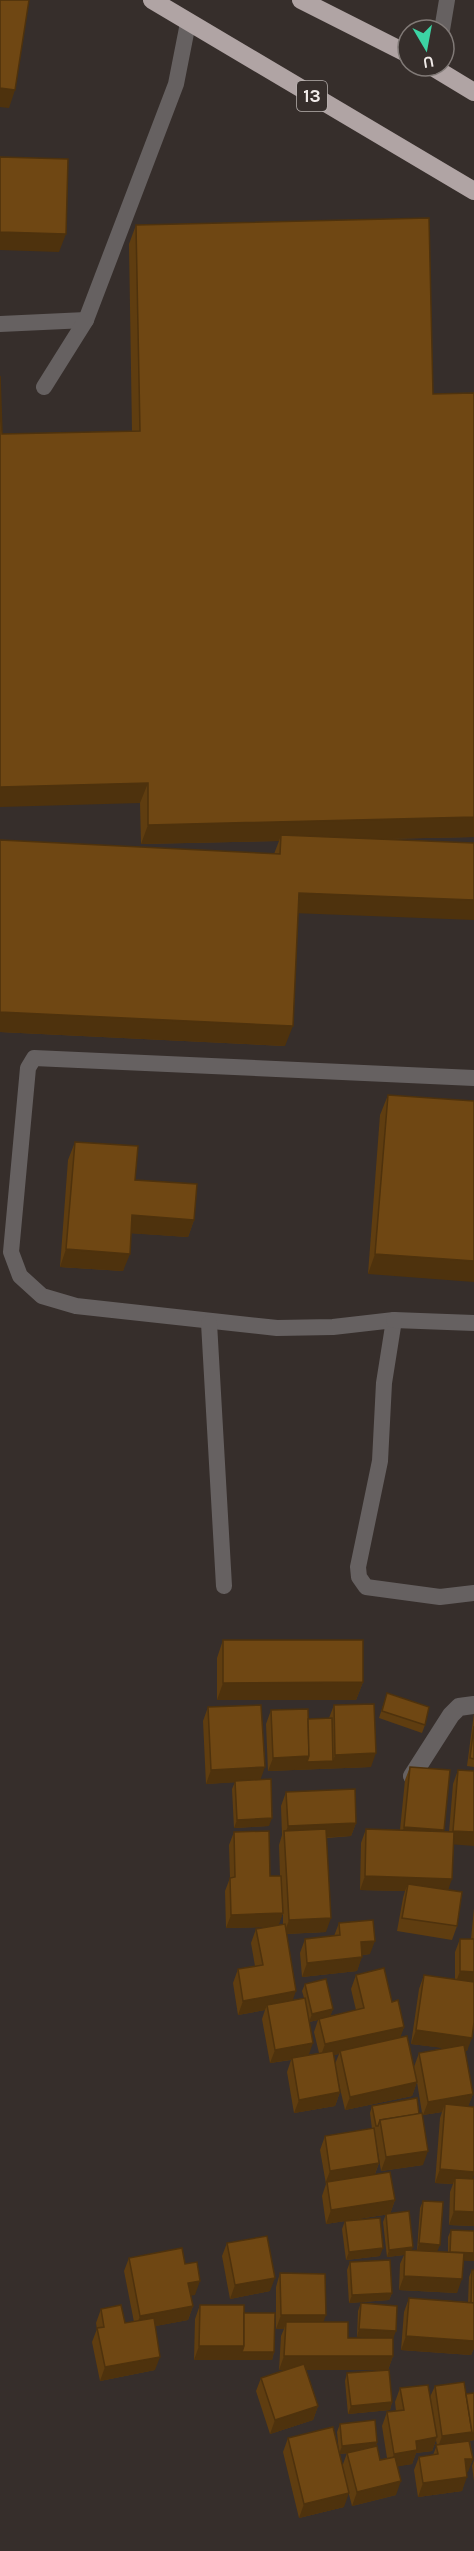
<svg xmlns="http://www.w3.org/2000/svg" width="474" height="2551" viewBox="0 0 474 2551" font-family="Karla,sans-serif">
<style>
.lines{fill:none;stroke-linecap:round;stroke-linejoin:round}
.lane{stroke:#666161;stroke-width:16}
.street{stroke:#666161;stroke-width:18}
.highway{stroke:#b0a4a4;stroke-width:18}
.wall{fill:#5f3d10;fill-rule:evenodd}
.shaded-wall{fill:#4e320d}
.building{fill:#6f4713;stroke:#4e320d;stroke-width:1.5}
.labels{text-anchor:middle;stroke-width:4.5;stroke-linejoin:round;paint-order:stroke}
.shield{fill:#362e2b;stroke:#b9b2b0;stroke-width:1.5}
.shield-label{font-size:18px;font-weight:bold;fill:#f1ebe9}
</style>
<rect width="100%" height="100%" fill="#362e2b"/>
<g class="lines">
<g class="lane">
<path d="M 442,30 L 447,0"/>
<path d="M 0,324 L 86,320"/>
<path d="M 44,387 L 86,320 L 176,84 L 188,23"/>
<path d="M 474,1078 L 34,1058 L 28,1068 L 11,1252 L 20,1276 L 42,1296 L 76,1306 L 277,1328 L 333,1327 L 394,1320 L 384,1383 L 380,1461 L 358,1567 L 359,1577 L 366,1587 L 440,1597 L 474,1593"/>
<path d="M 394,1320 L 474,1323"/>
<path d="M 209,1323 L 224,1586"/>
</g>
<path class="street" d="M 412,1776 L 451,1715 L 459,1707 L 474,1705"/>
<g class="highway">
<path d="M 152,0 L 474,191"/>
<path d="M 301,0 L 408,54"/>
<path d="M 431,66 L 474,92"/>
</g>
</g>
<g class="wall">
<path d="M 136,225 L 433,394 L 474,393 L 474,837 L 380,839 L 298,913 L 285,1046 L 0,1032 L 0,840 L 274,854 L 279,841 L 141,844 L 140,803 L 2,434 L 132,431 L 129,244 Z"/>
<path d="M 388,1095 L 474,1101 L 368,1274 L 380,1115 Z"/>
<path d="M 75,1142 L 135,1180 L 194,1220 L 188,1237 L 131,1233 L 123,1271 L 60,1267 L 68,1160 Z"/>
<path d="M 223,1640 L 363,1682 L 356,1700 L 217,1700 L 217,1658 Z"/>
<path d="M 387,1693 L 425,1725 L 422,1733 L 379,1718 Z"/>
<path d="M 334,1705 L 371,1767 L 268,1771 L 266,1724 L 271,1710 L 308,1719 L 329,1718 Z"/>
<path d="M 208,1707 L 260,1780 L 269,1826 L 234,1828 L 232,1789 L 235,1782 L 206,1784 L 203,1721 Z"/>
<path d="M 474,1713 L 474,1767 L 467,1766 Z"/>
<path d="M 410,1767 L 444,1832 L 449,1832 L 453,1784 L 458,1770 L 454,1845 L 448,1890 L 457,1926 L 452,1940 L 397,1931 L 403,1898 L 405,1891 L 360,1890 L 361,1843 L 366,1829 L 400,1830 L 405,1780 Z"/>
<path d="M 286,1792 L 356,1823 L 351,1836 L 327,1838 L 326,1932 L 286,1934 L 293,2000 L 304,1998 L 302,1991 L 305,1984 L 333,2009 L 330,2016 L 356,2010 L 351,1989 L 356,1975 L 392,2002 L 404,2027 L 400,2037 L 414,2067 L 419,2053 L 445,2048 L 411,2044 L 419,1989 L 424,1975 L 455,1979 L 455,1952 L 460,1939 L 471,1939 L 474,1908 L 474,2022 L 467,2051 L 465,2051 L 473,2094 L 468,2106 L 473,2179 L 474,2179 L 474,2226 L 449,2225 L 450,2192 L 453,2184 L 435,2183 L 440,2118 L 442,2112 L 423,2115 L 423,2165 L 381,2171 L 375,2134 L 379,2163 L 375,2174 L 395,2200 L 390,2214 L 326,2224 L 322,2196 L 326,2184 L 320,2150 L 325,2136 L 372,2129 L 370,2113 L 372,2106 L 419,2114 L 422,2113 L 417,2082 L 412,2096 L 345,2110 L 336,2071 L 340,2092 L 335,2106 L 294,2113 L 287,2072 L 291,2060 L 270,2063 L 262,2019 L 265,2010 L 238,2015 L 233,1983 L 238,1969 L 255,1966 L 251,1943 L 256,1929 L 268,1927 L 226,1928 L 225,1891 L 230,1878 L 229,1845 L 234,1832 L 270,1876 L 280,1876 L 279,1845 L 282,1835 L 281,1806 ZM 283,1913 L 283,1924 L 278,1925 ZM 318,2020 L 314,2032 L 319,2053 L 308,2055 L 309,2022 ZM 339,2054 L 335,2064 L 333,2055 Z"/>
<path d="M 339,1923 L 370,1954 L 362,1955 L 357,1971 L 302,1977 L 300,1953 L 305,1939 L 334,1936 Z"/>
<path d="M 423,2201 L 437,2252 L 448,2252 L 448,2237 L 451,2230 L 474,2231 L 474,2261 L 463,2260 L 457,2293 L 399,2290 L 400,2264 L 404,2255 L 387,2257 L 383,2222 L 386,2214 L 413,2247 L 411,2250 L 417,2251 L 420,2208 Z"/>
<path d="M 345,2221 L 380,2256 L 346,2260 L 342,2229 Z"/>
<path d="M 227,2243 L 270,2291 L 230,2299 L 222,2256 Z"/>
<path d="M 129,2258 L 185,2264 L 195,2295 L 190,2295 L 193,2306 L 188,2320 L 155,2326 L 155,2370 L 100,2381 L 92,2342 L 97,2329 L 96,2323 L 101,2309 L 125,2323 L 134,2322 L 124,2271 Z"/>
<path d="M 350,2262 L 392,2293 L 389,2300 L 349,2303 L 347,2270 Z"/>
<path d="M 472,2270 L 474,2270 L 474,2348 L 471,2355 L 401,2350 L 404,2312 L 409,2298 L 468,2302 L 469,2277 Z"/>
<path d="M 280,2273 L 323,2322 L 348,2338 L 378,2338 L 357,2337 L 358,2311 L 361,2303 L 393,2339 L 393,2356 L 388,2370 L 392,2402 L 390,2410 L 348,2414 L 345,2381 L 347,2373 L 387,2370 L 306,2370 L 318,2406 L 313,2420 L 270,2434 L 256,2391 L 261,2378 L 285,2370 L 279,2370 L 281,2336 L 284,2329 L 276,2329 L 276,2287 Z"/>
<path d="M 200,2305 L 244,2313 L 274,2352 L 272,2360 L 194,2360 L 195,2319 Z"/>
<path d="M 435,2386 L 466,2394 L 474,2393 L 474,2440 L 470,2441 L 473,2459 L 467,2472 L 462,2491 L 418,2497 L 414,2470 L 419,2457 L 433,2455 L 437,2445 L 436,2440 L 432,2451 L 416,2453 L 412,2464 L 397,2466 L 396,2495 L 352,2506 L 342,2467 L 347,2453 L 349,2453 L 339,2454 L 344,2507 L 299,2518 L 283,2452 L 288,2438 L 339,2453 L 337,2432 L 340,2424 L 377,2442 L 376,2446 L 380,2460 L 387,2458 L 382,2426 L 387,2412 L 396,2411 L 395,2402 L 400,2388 L 430,2397 Z"/>
<path d="M 474,2460 L 474,2481 L 472,2466 Z"/>
</g>
<g class="shaded-wall">
<path d="M 0,88 L 15,90 L 9,108 L 0,107 Z"/>
<path d="M 0,232 L 66,234 L 59,252 L 0,250 Z"/>
<path d="M 148,783 L 140,803 L 0,807 L 0,787 Z"/>
<path d="M 474,817 L 474,837 L 281,841 L 281,835 L 279,841 L 141,844 L 148,825 Z"/>
<path d="M 299,893 L 474,900 L 474,920 L 292,913 Z"/>
<path d="M 0,1012 L 293,1026 L 285,1046 L 0,1032 Z"/>
<path d="M 132,1215 L 194,1220 L 188,1237 L 126,1233 Z"/>
<path d="M 66,1249 L 130,1254 L 123,1271 L 60,1267 Z"/>
<path d="M 375,1254 L 474,1261 L 474,1282 L 368,1274 Z"/>
<path d="M 363,1682 L 356,1700 L 217,1700 L 223,1683 Z"/>
<path d="M 376,1753 L 371,1767 L 268,1771 L 273,1758 L 309,1756 L 333,1761 L 335,1755 Z"/>
<path d="M 265,1767 L 260,1781 L 206,1784 L 211,1770 Z"/>
<path d="M 272,1818 L 269,1826 L 234,1828 L 237,1820 Z"/>
<path d="M 356,1823 L 351,1836 L 284,1840 L 284,1836 L 288,1826 Z"/>
<path d="M 404,1827 L 444,1830 L 439,1844 L 399,1840 Z"/>
<path d="M 453,1831 L 474,1832 L 474,1846 L 448,1844 Z"/>
<path d="M 365,1876 L 452,1879 L 447,1893 L 408,1884 L 405,1891 L 360,1890 Z"/>
<path d="M 283,1913 L 278,1927 L 226,1928 L 231,1915 Z"/>
<path d="M 331,1918 L 326,1932 L 284,1934 L 289,1920 Z"/>
<path d="M 375,1941 L 370,1954 L 356,1956 L 361,1942 Z"/>
<path d="M 362,1957 L 357,1971 L 302,1977 L 307,1963 Z"/>
<path d="M 460,1971 L 474,1972 L 474,1986 L 455,1985 Z"/>
<path d="M 296,1991 L 291,2005 L 267,2005 L 265,2010 L 238,2015 L 243,2001 Z"/>
<path d="M 333,2009 L 330,2017 L 309,2022 L 312,2014 Z"/>
<path d="M 404,2027 L 399,2041 L 340,2051 L 339,2054 L 320,2058 L 325,2044 Z"/>
<path d="M 416,2030 L 472,2038 L 467,2051 L 411,2044 Z"/>
<path d="M 313,2043 L 308,2057 L 270,2063 L 275,2050 Z"/>
<path d="M 417,2082 L 412,2096 L 345,2110 L 350,2097 Z"/>
<path d="M 340,2092 L 335,2106 L 294,2113 L 299,2100 Z"/>
<path d="M 473,2094 L 468,2107 L 445,2104 L 442,2112 L 423,2115 L 428,2102 Z"/>
<path d="M 428,2151 L 423,2165 L 381,2171 L 386,2157 Z"/>
<path d="M 379,2163 L 374,2176 L 327,2182 L 325,2184 L 330,2171 Z"/>
<path d="M 440,2169 L 474,2172 L 474,2175 L 470,2186 L 455,2178 L 453,2184 L 435,2183 Z"/>
<path d="M 395,2200 L 390,2214 L 326,2224 L 331,2210 Z"/>
<path d="M 454,2211 L 474,2212 L 474,2226 L 449,2225 Z"/>
<path d="M 419,2243 L 440,2245 L 437,2252 L 417,2251 Z"/>
<path d="M 413,2247 L 410,2254 L 405,2250 L 404,2255 L 387,2257 L 389,2250 Z"/>
<path d="M 383,2248 L 380,2256 L 346,2260 L 349,2252 Z"/>
<path d="M 450,2252 L 474,2253 L 474,2261 L 447,2260 Z"/>
<path d="M 404,2276 L 462,2279 L 457,2293 L 399,2290 Z"/>
<path d="M 275,2278 L 270,2291 L 230,2299 L 235,2285 Z"/>
<path d="M 200,2281 L 195,2295 L 183,2297 L 188,2283 Z"/>
<path d="M 392,2293 L 389,2300 L 349,2303 L 352,2295 Z"/>
<path d="M 193,2306 L 188,2320 L 135,2330 L 140,2316 Z"/>
<path d="M 281,2315 L 326,2315 L 321,2329 L 286,2322 L 284,2329 L 276,2329 Z"/>
<path d="M 359,2329 L 396,2331 L 393,2339 L 357,2337 Z"/>
<path d="M 406,2336 L 474,2341 L 474,2348 L 471,2355 L 401,2350 Z"/>
<path d="M 199,2346 L 244,2346 L 274,2352 L 272,2360 L 194,2360 Z"/>
<path d="M 284,2356 L 393,2356 L 388,2370 L 279,2370 Z"/>
<path d="M 160,2357 L 155,2370 L 100,2381 L 105,2367 Z"/>
<path d="M 392,2402 L 390,2410 L 348,2414 L 351,2406 Z"/>
<path d="M 318,2406 L 313,2420 L 270,2434 L 275,2420 Z"/>
<path d="M 472,2432 L 474,2433 L 474,2440 L 437,2450 L 442,2436 Z"/>
<path d="M 437,2437 L 432,2451 L 416,2453 L 412,2464 L 389,2468 L 394,2454 L 416,2441 Z"/>
<path d="M 377,2442 L 375,2450 L 339,2454 L 342,2446 Z"/>
<path d="M 465,2459 L 473,2459 L 468,2472 L 460,2473 Z"/>
<path d="M 467,2477 L 462,2491 L 418,2497 L 423,2483 Z"/>
<path d="M 401,2481 L 396,2495 L 352,2506 L 357,2492 Z"/>
<path d="M 349,2493 L 344,2507 L 299,2518 L 304,2504 Z"/>
</g>
<g class="building">
<path d="M 0,0 L 29,0 L 15,90 L 0,88 Z"/>
<path d="M 0,157 L 68,159 L 66,234 L 0,232 Z"/>
<path d="M 429,218 L 433,394 L 474,393 L 474,817 L 148,825 L 148,783 L 0,787 L 0,376 L 2,434 L 140,431 L 136,225 Z"/>
<path d="M 281,835 L 474,843 L 474,900 L 299,893 L 293,1026 L 0,1012 L 0,840 L 280,854 Z"/>
<path d="M 388,1095 L 474,1101 L 474,1261 L 375,1254 Z"/>
<path d="M 75,1142 L 138,1146 L 135,1180 L 197,1184 L 194,1220 L 132,1215 L 130,1254 L 66,1249 Z"/>
<path d="M 223,1640 L 363,1640 L 363,1682 L 223,1683 Z"/>
<path d="M 387,1693 L 429,1707 L 425,1725 L 382,1711 Z"/>
<path d="M 374,1704 L 376,1753 L 335,1755 L 334,1705 Z"/>
<path d="M 261,1705 L 265,1767 L 211,1770 L 208,1707 Z"/>
<path d="M 308,1709 L 309,1756 L 273,1758 L 271,1710 Z"/>
<path d="M 332,1718 L 333,1761 L 307,1762 L 309,1756 L 308,1719 Z"/>
<path d="M 474,1726 L 474,1759 L 470,1758 Z"/>
<path d="M 410,1767 L 450,1770 L 444,1830 L 404,1827 Z"/>
<path d="M 458,1770 L 474,1771 L 474,1832 L 453,1831 Z"/>
<path d="M 271,1779 L 272,1818 L 237,1820 L 235,1781 Z"/>
<path d="M 355,1789 L 356,1823 L 288,1826 L 286,1792 Z"/>
<path d="M 326,1829 L 331,1918 L 289,1920 L 284,1831 Z"/>
<path d="M 366,1829 L 454,1832 L 452,1879 L 365,1876 Z"/>
<path d="M 269,1831 L 270,1876 L 281,1876 L 283,1913 L 231,1915 L 230,1878 L 235,1877 L 234,1832 Z"/>
<path d="M 408,1884 L 462,1892 L 457,1926 L 402,1918 Z"/>
<path d="M 373,1920 L 375,1941 L 361,1942 L 362,1957 L 307,1963 L 305,1939 L 340,1935 L 339,1923 Z"/>
<path d="M 285,1924 L 296,1991 L 243,2001 L 238,1969 L 263,1965 L 256,1929 Z"/>
<path d="M 460,1939 L 474,1939 L 474,1972 L 460,1971 Z"/>
<path d="M 384,1968 L 392,2002 L 398,2000 L 404,2027 L 325,2044 L 319,2019 L 364,2008 L 356,1975 Z"/>
<path d="M 424,1975 L 474,1982 L 474,2022 L 472,2038 L 416,2030 Z"/>
<path d="M 326,1979 L 333,2009 L 312,2014 L 305,1984 Z"/>
<path d="M 305,1998 L 313,2043 L 275,2050 L 267,2005 Z"/>
<path d="M 407,2036 L 417,2082 L 350,2097 L 340,2051 Z"/>
<path d="M 464,2045 L 473,2094 L 428,2102 L 419,2053 Z"/>
<path d="M 333,2051 L 340,2092 L 299,2100 L 292,2058 Z"/>
<path d="M 417,2098 L 419,2114 L 380,2120 L 378,2126 L 376,2126 L 372,2106 Z"/>
<path d="M 445,2104 L 474,2107 L 474,2172 L 440,2169 Z"/>
<path d="M 422,2113 L 428,2151 L 386,2157 L 380,2120 Z"/>
<path d="M 374,2128 L 379,2163 L 330,2171 L 325,2136 Z"/>
<path d="M 390,2172 L 395,2200 L 331,2210 L 327,2182 Z"/>
<path d="M 455,2178 L 474,2179 L 474,2212 L 454,2211 Z"/>
<path d="M 423,2201 L 443,2202 L 440,2245 L 419,2243 Z"/>
<path d="M 409,2211 L 413,2247 L 389,2250 L 386,2214 Z"/>
<path d="M 380,2218 L 383,2248 L 349,2252 L 345,2221 Z"/>
<path d="M 451,2230 L 474,2231 L 474,2253 L 450,2252 Z"/>
<path d="M 267,2236 L 275,2278 L 235,2285 L 227,2243 Z"/>
<path d="M 182,2248 L 185,2264 L 197,2262 L 200,2281 L 188,2283 L 193,2306 L 140,2316 L 129,2258 Z"/>
<path d="M 405,2250 L 464,2253 L 462,2279 L 404,2276 Z"/>
<path d="M 390,2260 L 392,2293 L 352,2295 L 350,2262 Z"/>
<path d="M 472,2270 L 474,2270 L 474,2303 L 471,2303 Z"/>
<path d="M 280,2273 L 325,2274 L 326,2315 L 281,2315 Z"/>
<path d="M 409,2298 L 474,2303 L 474,2341 L 406,2336 Z"/>
<path d="M 361,2303 L 397,2306 L 396,2331 L 359,2329 Z"/>
<path d="M 121,2305 L 125,2323 L 154,2318 L 160,2357 L 105,2367 L 97,2328 L 104,2327 L 101,2309 Z"/>
<path d="M 200,2305 L 244,2305 L 244,2346 L 199,2346 Z"/>
<path d="M 244,2313 L 275,2313 L 274,2352 L 242,2352 L 244,2346 Z"/>
<path d="M 286,2322 L 348,2322 L 348,2338 L 393,2338 L 393,2356 L 284,2356 Z"/>
<path d="M 304,2364 L 318,2406 L 275,2420 L 261,2378 Z"/>
<path d="M 389,2370 L 392,2402 L 351,2406 L 347,2373 Z"/>
<path d="M 464,2382 L 472,2432 L 442,2436 L 435,2386 Z"/>
<path d="M 428,2385 L 437,2437 L 416,2441 L 417,2450 L 394,2454 L 387,2412 L 404,2410 L 400,2388 Z"/>
<path d="M 474,2393 L 474,2433 L 471,2433 L 472,2432 L 466,2394 Z"/>
<path d="M 375,2420 L 377,2442 L 342,2446 L 340,2424 Z"/>
<path d="M 333,2427 L 349,2493 L 304,2504 L 288,2438 Z"/>
<path d="M 469,2441 L 473,2459 L 465,2459 L 467,2477 L 423,2483 L 419,2457 L 438,2454 L 436,2445 Z"/>
<path d="M 377,2446 L 380,2460 L 395,2457 L 401,2481 L 357,2492 L 347,2453 Z"/>
</g>
<g class="labels">
<rect class="shield" x="297" y="81" width="30" height="30" rx="4.5"/>
<g class="shield-label">
<text x="312" y="102">13</text>
</g>
</g>
<g transform="translate(426 48) rotate(170)"><circle r="28" fill="#362e2b" stroke="#817a77" stroke-width="1.5"/>
<path d="M0-4.5L10 22L0 15L-10 22Z" fill="#3cd4a4"/>
<text y="-9" font-size="16" font-weight="bold" text-anchor="middle" fill="#f1ebe9">U</text>
</g>
</svg>
